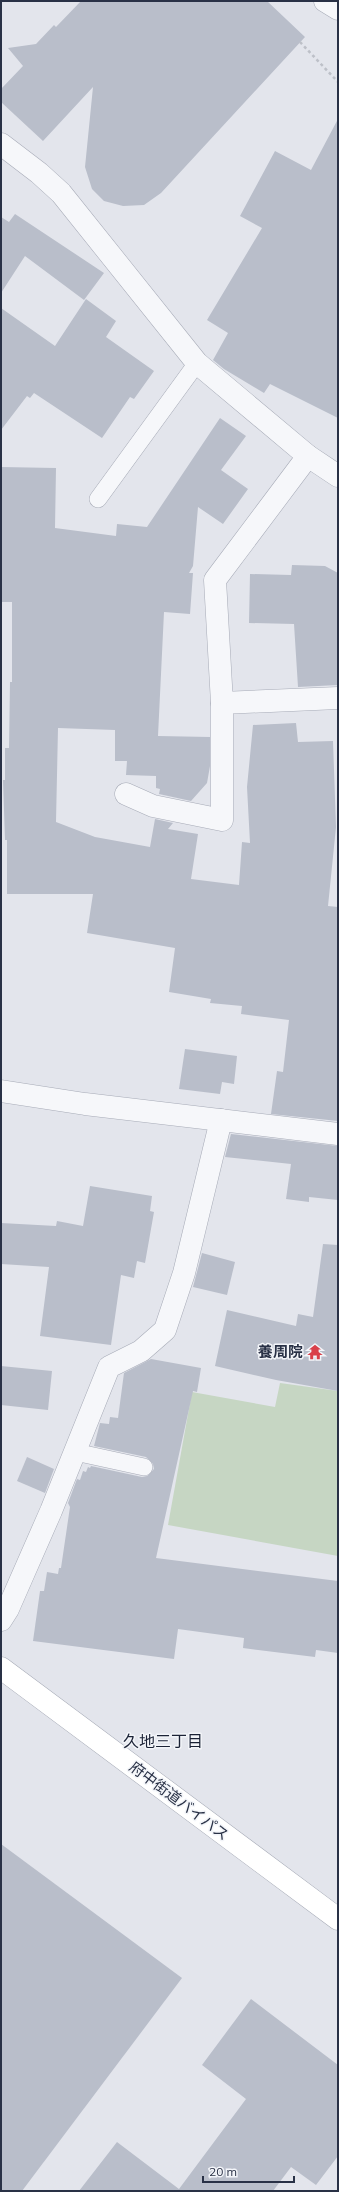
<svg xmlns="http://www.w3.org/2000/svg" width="339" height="2192" viewBox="0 0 339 2192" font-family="Mulish,'Noto Sans JP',sans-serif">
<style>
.green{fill:#c6d6c3}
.building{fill:#b9beca}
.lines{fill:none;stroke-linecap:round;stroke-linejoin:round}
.lane-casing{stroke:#a7abb7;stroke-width:18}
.street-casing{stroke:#a7abb7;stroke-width:23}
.secondary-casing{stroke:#a7abb7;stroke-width:23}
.path{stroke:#bdc0c8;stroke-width:2.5;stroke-dasharray:3 3;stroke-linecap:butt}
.lane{stroke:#f6f7fa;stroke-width:17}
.street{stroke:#f6f7fa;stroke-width:22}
.secondary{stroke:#fff;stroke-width:22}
.labels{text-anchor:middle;stroke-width:3;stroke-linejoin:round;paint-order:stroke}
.poi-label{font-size:15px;font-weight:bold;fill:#293146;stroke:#f3f5f9;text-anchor:end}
.street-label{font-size:15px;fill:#293146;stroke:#f3f5f9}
.neighbourhood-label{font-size:16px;fill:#1b2236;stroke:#f3f5f9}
</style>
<rect width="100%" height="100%" fill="#e3e5ec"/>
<path class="green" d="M 280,1383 L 338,1391 L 338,1556 L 168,1525 L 192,1392 L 275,1407 Z"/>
<g class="building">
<path d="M 81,1 L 267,1 L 305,37 L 161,193 L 144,205 L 123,206 L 104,201 L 92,189 L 85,167 L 93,87 L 43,141 L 1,102 L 1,89 L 23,66 L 8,48 L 36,44 L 54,25 L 56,27 Z"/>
<path d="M 338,119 L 338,418 L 270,384 L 264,393 L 224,369 L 213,360 L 228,333 L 207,320 L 262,228 L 240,216 L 275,151 L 311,170 Z"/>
<path d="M 15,214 L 104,273 L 84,300 L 25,256 L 1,293 L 1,217 L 9,222 Z"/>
<path d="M 86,299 L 116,321 L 106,337 L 154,371 L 134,399 L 130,397 L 102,438 L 34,393 L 30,398 L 27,396 L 1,430 L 1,308 L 55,346 Z"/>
<path d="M 220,418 L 246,436 L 221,470 L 248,489 L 223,524 L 198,507 L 193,566 L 189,573 L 193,573 L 190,614 L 164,612 L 158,736 L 210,737 L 210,766 L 207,783 L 191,801 L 159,794 L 160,789 L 156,788 L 156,776 L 126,775 L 127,761 L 115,761 L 115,730 L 58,728 L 56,822 L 95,837 L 150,847 L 155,819 L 173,823 L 168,829 L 198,834 L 191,879 L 239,885 L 242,842 L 250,843 L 247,787 L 253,725 L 296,723 L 298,742 L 333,741 L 336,827 L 328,906 L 338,907 L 338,1121 L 271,1114 L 277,1071 L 283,1072 L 289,1020 L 241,1014 L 242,1006 L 210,1003 L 211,999 L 169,992 L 175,948 L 87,933 L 93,894 L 7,894 L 7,840 L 5,840 L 3,780 L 5,780 L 5,748 L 9,748 L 10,682 L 12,682 L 12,602 L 1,602 L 1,467 L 56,468 L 55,528 L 116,536 L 117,524 L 147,527 Z"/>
<path d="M 292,565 L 325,566 L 338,573 L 338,685 L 298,687 L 294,624 L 249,623 L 250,574 L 291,575 Z"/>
<path d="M 185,1049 L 237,1056 L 234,1084 L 222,1082 L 220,1094 L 179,1089 Z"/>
<path d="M 231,1134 L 338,1146 L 338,1200 L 309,1197 L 309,1202 L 286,1199 L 291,1164 L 225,1157 Z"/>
<path d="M 90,1186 L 152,1196 L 150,1211 L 154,1212 L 145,1263 L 137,1261 L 134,1278 L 121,1275 L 111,1345 L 40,1336 L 49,1267 L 1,1264 L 1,1223 L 56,1226 L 57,1221 L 83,1226 Z"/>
<path d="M 323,1244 L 338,1245 L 338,1391 L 276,1380 L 215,1366 L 227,1310 L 296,1326 L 298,1314 L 313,1317 Z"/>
<path d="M 202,1253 L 235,1262 L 227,1295 L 193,1287 Z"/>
<path d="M 151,1359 L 201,1368 L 197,1392 L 193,1391 L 156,1558 L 338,1581 L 338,1653 L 316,1650 L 315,1657 L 243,1648 L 244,1638 L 178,1629 L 174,1659 L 33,1641 L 40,1591 L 44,1591 L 47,1572 L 58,1574 L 59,1568 L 61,1568 L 70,1507 L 68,1503 L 77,1479 L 80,1480 L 83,1471 L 86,1472 L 88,1467 L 90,1468 L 91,1466 L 142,1477 L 147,1476 L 154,1469 L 153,1464 L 146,1457 L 94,1446 L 100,1423 L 109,1424 L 110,1417 L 118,1418 L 124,1373 Z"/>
<path d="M 1,1366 L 52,1371 L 48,1410 L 1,1405 Z"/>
<path d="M 27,1457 L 54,1469 L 45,1493 L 17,1481 Z"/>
<path d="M 1,1844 L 182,1978 L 22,2191 L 1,2191 Z"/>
<path d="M 251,1999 L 338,2065 L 338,2156 L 316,2185 L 291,2167 L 273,2191 L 79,2191 L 117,2142 L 179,2189 L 246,2099 L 202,2065 Z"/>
</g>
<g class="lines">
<g class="lane-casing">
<g id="lane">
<path d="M 98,499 L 197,363"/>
<path d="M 75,1452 L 144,1467"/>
</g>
</g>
<g class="street-casing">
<g id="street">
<path d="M 325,1 L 338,9"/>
<path d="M 1,144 L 39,173 L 61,193 L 197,363 L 308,456 L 338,476"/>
<path d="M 222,703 L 338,698"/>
<path d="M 126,794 L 153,806 L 222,820 L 222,703 L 215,580 L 308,456"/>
<path d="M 1,1091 L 85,1104 L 338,1134"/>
<path d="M 1,1620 L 8,1609 L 51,1511 L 109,1367 L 141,1351 L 165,1330 L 184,1273 L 221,1120"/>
</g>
</g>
<g class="secondary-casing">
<path id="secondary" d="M 1,1668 L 338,1919"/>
</g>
<path class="path" d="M 300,42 L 338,82"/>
<use href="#lane" class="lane"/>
<use href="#street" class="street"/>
<use href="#secondary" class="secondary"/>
</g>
<defs>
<g id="temple-bare" transform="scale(1.2)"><path d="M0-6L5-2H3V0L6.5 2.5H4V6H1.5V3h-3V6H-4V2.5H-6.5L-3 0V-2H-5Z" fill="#d9404a" stroke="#f3f5f9" stroke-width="2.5" paint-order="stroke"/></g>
</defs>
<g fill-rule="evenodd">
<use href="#temple-bare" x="315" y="1352"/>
</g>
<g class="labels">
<g class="poi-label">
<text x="303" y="1357">養周院</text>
</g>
<g class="street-label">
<text transform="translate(179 1801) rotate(37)" y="5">府中街道バイパス</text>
</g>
<g class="neighbourhood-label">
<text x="163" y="1747">久地三丁目</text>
</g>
</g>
<rect width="339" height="2192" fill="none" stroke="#293146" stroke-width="4"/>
<path d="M203 2176v6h91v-6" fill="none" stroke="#293146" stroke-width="2"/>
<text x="209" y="2176" font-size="12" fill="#293146" stroke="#f3f5f9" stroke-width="3" paint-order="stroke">20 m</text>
</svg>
